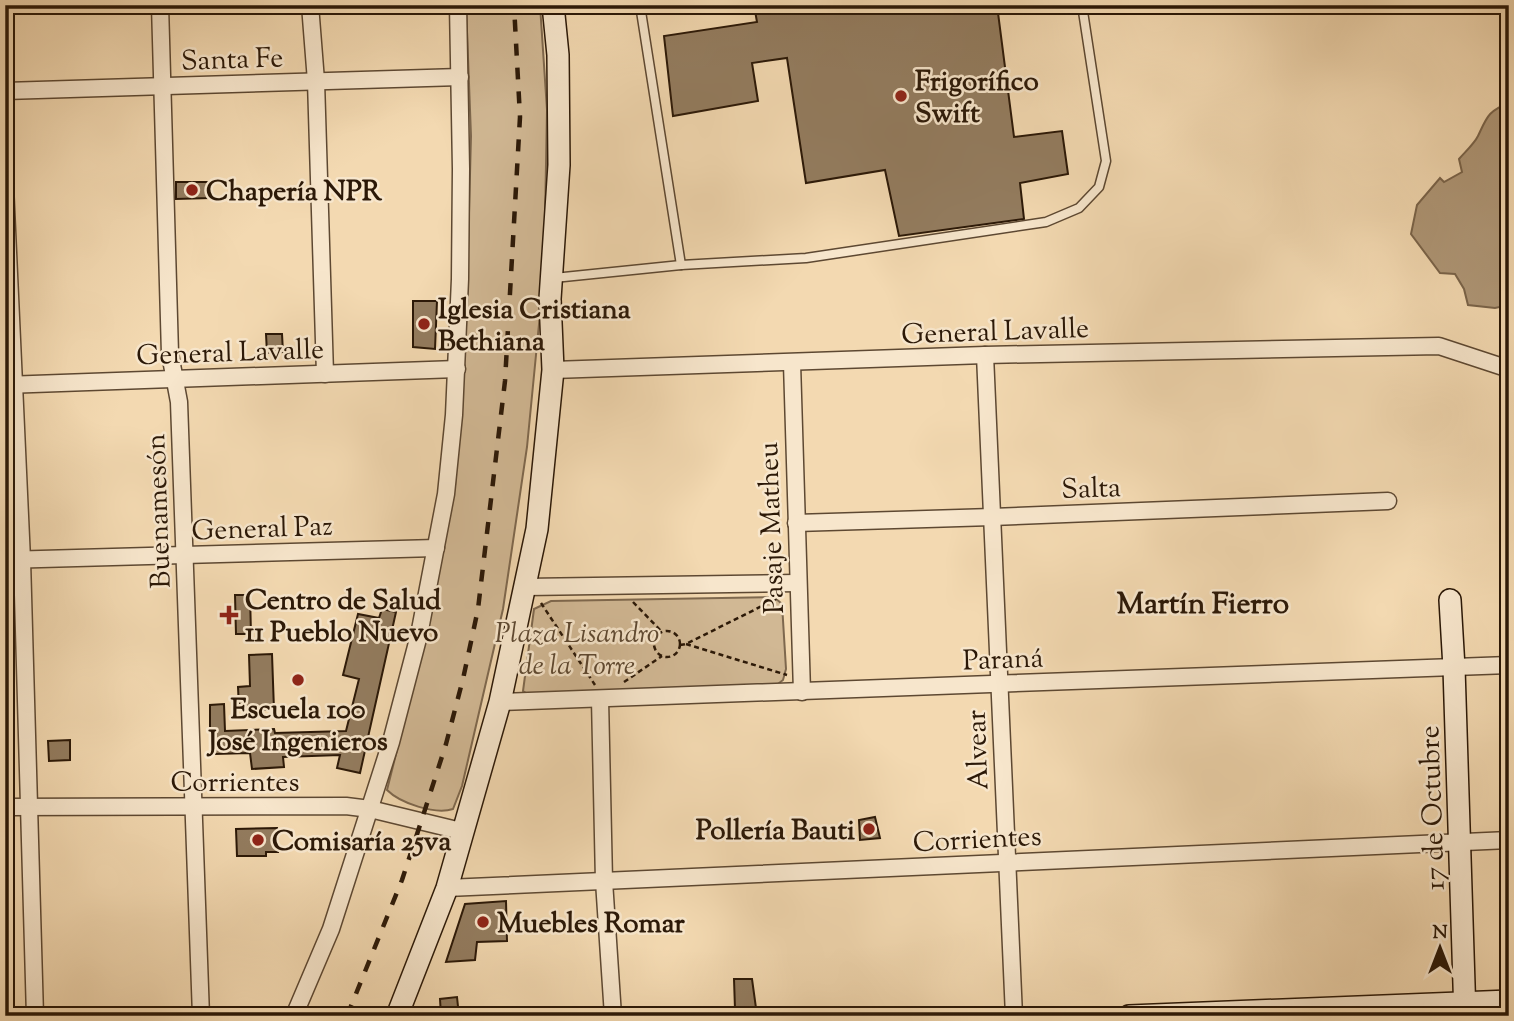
<svg xmlns="http://www.w3.org/2000/svg" width="1514" height="1021" viewBox="0 0 1514 1021" font-family="'Sorts Mill Goudy',serif">
<style>
.green{fill:#d1b894;stroke:#7e684e;stroke-width:2}
.water{fill:#af9777;stroke:#7a644a;stroke-width:2}
.building{fill:#937c5f;stroke:#2b1807;stroke-width:2}
.lines{fill:none;stroke-linecap:round;stroke-linejoin:round}
.lane-casing{stroke:#5d4832;stroke-width:11}
.street-casing{stroke:#5d4832;stroke-width:19}
.secondary-casing{stroke:#2b1807;stroke-width:24}
.path{stroke:#2b1807;stroke-width:2.5;stroke-dasharray:5 3.5;stroke-linecap:butt}
.lane{stroke:#f7e6cc;stroke-width:8}
.street{stroke:#f7e6cc;stroke-width:16}
.secondary{stroke:#f7e6cc;stroke-width:21}
.rail{stroke:#2b1807;stroke-width:4.5;stroke-dasharray:12 12;stroke-linecap:butt}
.poi-dot{fill:#8f2418;stroke:#f7e6cc;stroke-width:2.5}
.labels{text-anchor:middle;stroke-width:5;stroke-linejoin:round;paint-order:stroke}
.street-label{font-size:28px;fill:#2b1807;stroke:#f7e6cc}
.poi-label{font-size:28px;font-weight:bold;fill:#2b1807;stroke:#f7e6cc;text-anchor:start}
.park-label{font-size:28px;font-style:italic;fill:#5d4831;stroke:#f7e6cc}
.neighbourhood-label{font-size:30px;font-weight:bold;fill:#2b1807;stroke:#f7e6cc}
</style>
<rect width="100%" height="100%" fill="#f3d9b1"/>
<filter id="stains"><feTurbulence type="fractalNoise" baseFrequency=".00286" numOctaves="4"/><feColorMatrix values="0 0 0 0 .2 0 0 0 0 .09 0 0 0 0 .02 0 0 0 .5 -.17"/></filter>
<radialGradient id="worn" r=".72"><stop offset=".6" stop-color="#630" stop-opacity="0"/><stop offset="1" stop-color="#630" stop-opacity=".3"/></radialGradient>
<g class="green">
<path d="M 466,5 L 540,5 L 547,110 L 544,273 L 527,447 L 503,609 L 462,786 L 453,809 C 435,815 400,803 387,790 L 432,610 L 455,486 L 466,327 L 471,136 Z"/>
<path d="M 774,597 L 782,604 L 786,669 L 783,680 L 774,687 L 532,697 L 523,691 L 534,609 L 551,601 Z"/>
</g>
<path class="water" d="M 1509,103 L 1509,305 L 1495,308 L 1468,305 L 1464,289 L 1455,274 L 1440,273 L 1411,234 L 1417,205 L 1440,178 L 1444,182 L 1462,172 L 1459,159 C 1465,152 1474,144 1478,136 C 1487,117 1488,111 1509,103 Z"/>
<g class="building">
<path d="M 754,5 L 997,5 L 1014,137 L 1062,131 L 1068,174 L 1020,183 L 1024,219 L 899,236 L 885,170 L 806,183 L 787,58 L 752,63 L 758,101 L 673,116 L 664,36 L 757,22 Z"/>
<path d="M 176,182 L 211,182 L 210,198 L 176,199 Z"/>
<path d="M 413,301 L 437,301 L 435,349 L 413,347 Z"/>
<path d="M 266,334 L 282,334 L 283,352 L 267,353 Z"/>
<path d="M 235,595 L 250,595 L 251,634 L 236,634 Z"/>
<path d="M 382,609 L 396,612 L 360,773 L 337,768 L 340,755 L 283,757 L 284,767 L 252,769 L 250,753 L 215,754 L 214,728 L 210,728 L 210,705 L 224,704 L 225,731 L 274,729 L 275,733 L 346,731 L 359,679 L 343,675 L 358,614 L 379,618 Z"/>
<path d="M 272,654 L 274,710 L 239,709 L 238,687 L 250,686 L 249,655 Z"/>
<path d="M 70,740 L 70,760 L 49,761 L 48,741 Z"/>
<path d="M 875,817 L 880,838 L 860,840 L 859,820 Z"/>
<path d="M 277,828 L 278,852 L 266,852 L 266,856 L 237,856 L 236,829 Z"/>
<path d="M 506,901 L 507,941 L 477,942 L 475,960 L 446,962 L 465,904 Z"/>
<path d="M 734,979 L 752,979 L 756,1008 L 735,1009 Z"/>
<path d="M 457,997 L 459,1016 L 441,1016 L 440,999 Z"/>
</g>
<g class="lines">
<g class="lane-casing">
<g id="lane">
<path d="M 640,5 L 681,265"/>
<path d="M 554,278 L 681,265 L 806,258 L 1046,222 L 1079,208 L 1099,187 L 1106,161 L 1082,5"/>
</g>
</g>
<g class="street-casing">
<g id="street">
<path d="M 160,5 L 170,354 L 179,402 L 201,1016"/>
<path d="M 310,5 L 316,81 L 325,374"/>
<path d="M 5,91 L 460,77"/>
<path d="M 5,186 L 22,560 L 35,1016"/>
<path d="M 985,355 L 1014,1016"/>
<path d="M 792,363 L 802,692"/>
<path d="M 553,370 L 985,355 L 1439,346 L 1509,369"/>
<path d="M 5,385 L 457,369"/>
<path d="M 796,523 L 992,517 L 1388,501"/>
<path d="M 5,560 L 436,548"/>
<path d="M 526,587 L 798,583"/>
<path d="M 600,699 L 604,881 L 613,1016"/>
<path d="M 500,702 L 1509,665"/>
<path d="M 5,807 L 346,806 L 370,809 L 461,831"/>
<path d="M 447,888 L 1509,840"/>
<path d="M 294,1016 L 331,929 L 391,742 L 419,635 L 446,494 L 454,415 L 460,279 L 461,169 L 458,5"/>
</g>
</g>
<g class="secondary-casing">
<g id="secondary">
<path d="M 1450,600 L 1454,668 L 1465,1016"/>
<path d="M 397,1016 L 447,888 L 500,702 L 537,529 L 553,370 L 550,299 L 559,165 L 558,55 L 553,5"/>
<path d="M 1129,1016 L 1509,1001"/>
</g>
</g>
<g class="path">
<path d="M 633,602 L 662,632"/>
<path d="M 541,603 L 595,685"/>
<circle cx="667" cy="644" r="13"/>
<path d="M 686,644 L 787,675"/>
<path d="M 680,645 L 686,644 L 778,598"/>
<path d="M 624,682 L 662,656"/>
</g>
<use href="#lane" class="lane"/>
<use href="#street" class="street"/>
<use href="#secondary" class="secondary"/>
<path class="rail" d="M 347,1016 L 402,880 L 421,822 L 446,744 L 463,679 L 478,609 L 505,381 L 520,117 L 514,5"/>
</g>
<g class="poi-dot">
<circle cx="901" cy="96" r="7"/>
<circle cx="192" cy="190" r="7"/>
<circle cx="424" cy="324" r="7"/>
<path d="M225.5 604.5h7v7h7v7h-7v7h-7v-7h-7v-7h7z"/>
<circle cx="298" cy="680" r="7"/>
<circle cx="869" cy="829" r="7"/>
<circle cx="258" cy="840" r="7"/>
<circle cx="483" cy="922" r="7"/>
</g>
<g class="labels">
<g class="street-label">
<text transform="translate(232 58) rotate(-2)" y="10">Santa Fe</text>
<text transform="translate(995 330) rotate(-2)" y="10">General Lavalle</text>
<text transform="translate(230 351) rotate(-2)" y="10">General Lavalle</text>
<text transform="translate(1091 487) rotate(-2)" y="10">Salta</text>
<text transform="translate(157 511) rotate(-92)" y="10">Buenamesón</text>
<text transform="translate(262 527) rotate(-2)" y="10">General Paz</text>
<text transform="translate(770 528) rotate(-92)" y="10">Pasaje Matheu</text>
<text transform="translate(1003 658) rotate(-2)" y="10">Paraná</text>
<text transform="translate(976 750) rotate(-92)" y="10">Alvear</text>
<text x="235" y="791">Corrientes</text>
<text transform="translate(1431 808) rotate(-92)" y="10">17 de Octubre</text>
<text transform="translate(977 838) rotate(-3)" y="10">Corrientes</text>
</g>
<g class="poi-label">
<text x="915" y="90">Frigorífico<tspan x="915" dy="32">Swift</tspan></text>
<text x="206" y="200">Chapería NPR</text>
<text x="438" y="318">Iglesia Cristiana<tspan x="438" dy="32">Bethiana</tspan></text>
<text x="245" y="609">Centro de Salud<tspan x="245" dy="32">11 Pueblo Nuevo</tspan></text>
<text x="298" y="718" text-anchor="middle">Escuela 100<tspan x="298" dy="32">José Ingenieros</tspan></text>
<text x="855" y="839" text-anchor="end">Pollería Bauti</text>
<text x="272" y="850">Comisaría 25va</text>
<text x="497" y="932">Muebles Romar</text>
</g>
<g class="park-label">
<text x="577" y="642">Plaza Lisandro<tspan x="577" dy="32">de la Torre</tspan></text>
</g>
<g class="neighbourhood-label">
<text x="1203" y="613">Martín Fierro</text>
</g>
</g>
<rect width="1514" height="1021" fill="none" stroke="#f3d9b1" stroke-width="28"/>
<rect x="7" y="7" width="1500" height="1007" fill="none" stroke="#2b1807" stroke-width="3.5"/>
<rect x="14" y="14" width="1486" height="993" fill="none" stroke="#2b1807" stroke-width="2"/>
<g transform="translate(1440 948)" stroke="#f7e6cc" stroke-width="5" paint-order="stroke">
<path d="M0-5L12 26L0 18L-12 26Z" fill="#2b1807"/>
<text y="-10" font-size="19" font-weight="bold" text-anchor="middle" fill="#2b1807">N</text>
</g>
<rect width="100%" height="100%" filter="url(#stains)"/>
<rect width="100%" height="100%" fill="url(#worn)"/>
</svg>
